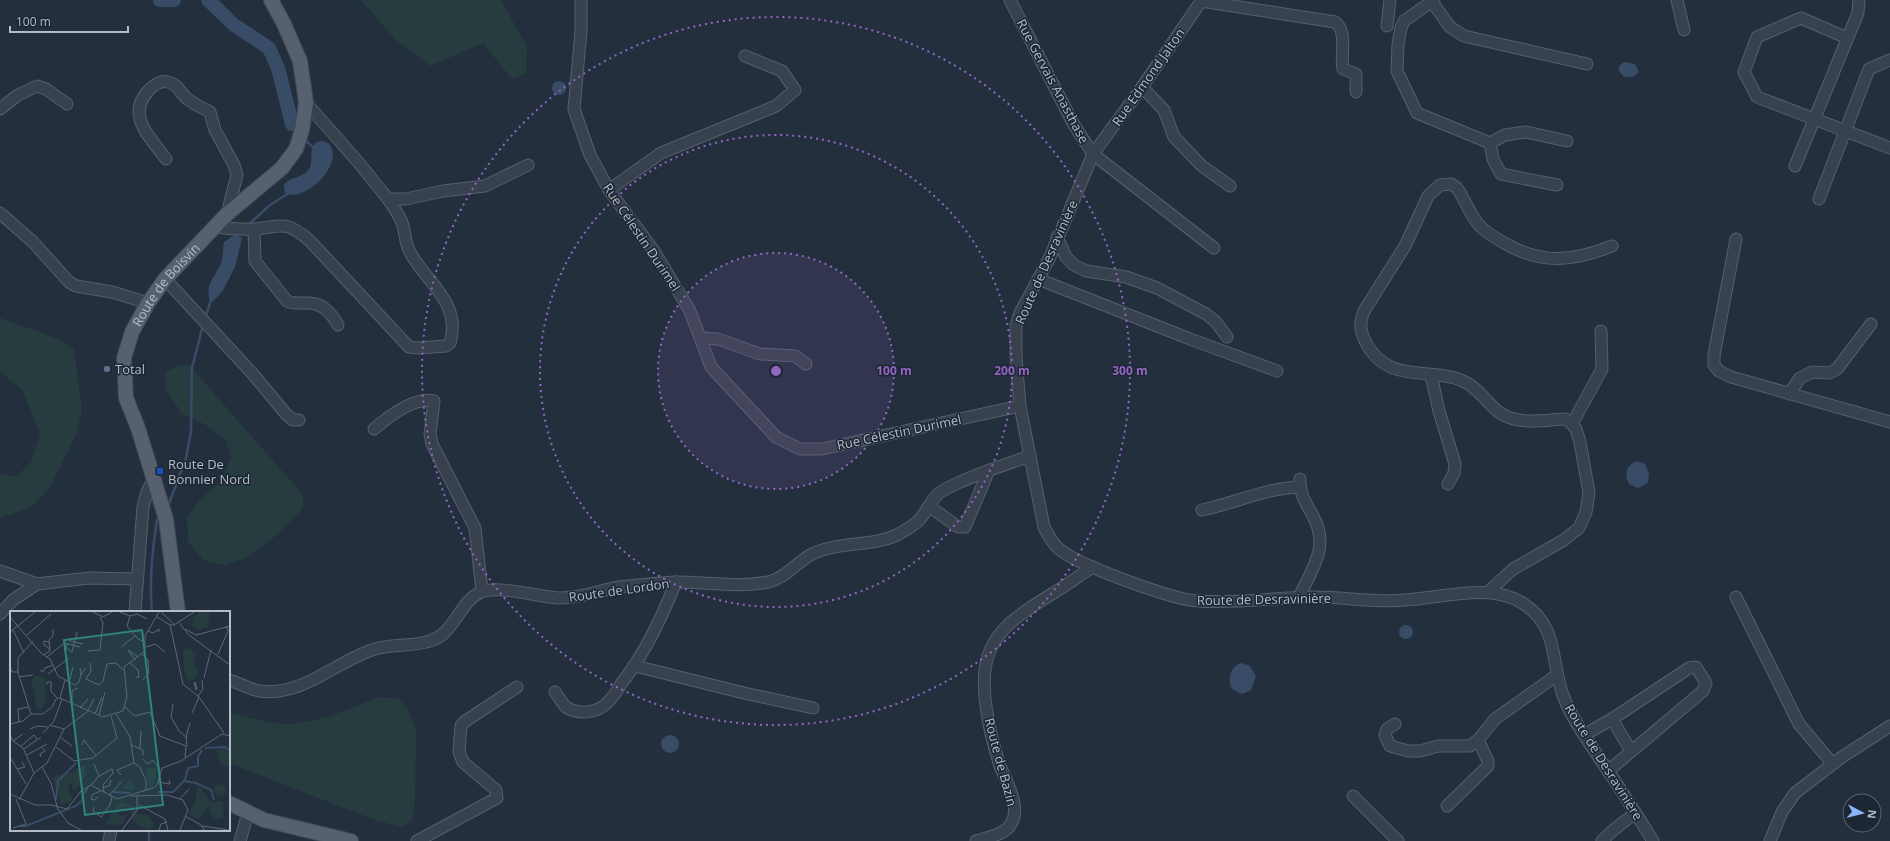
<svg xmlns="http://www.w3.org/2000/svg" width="1890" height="841" viewBox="0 0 1890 841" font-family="'Open Sans',sans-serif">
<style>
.green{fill:#263c3f}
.water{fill:#394c67}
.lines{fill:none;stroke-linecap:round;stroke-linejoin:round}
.stream{stroke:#394c67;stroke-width:2.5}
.river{stroke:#394c67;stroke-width:14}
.minor-casing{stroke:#565f6c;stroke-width:13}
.major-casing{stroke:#414a57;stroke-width:16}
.minor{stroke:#38414e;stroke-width:11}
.major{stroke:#56606e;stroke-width:14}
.ring{fill:none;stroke:#9266c3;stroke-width:2;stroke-dasharray:2 4}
.service-dot{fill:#5c6f8a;stroke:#1d2633;stroke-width:1.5}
.transit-dot{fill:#1a4fb4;stroke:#1d2633;stroke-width:1.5}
.labels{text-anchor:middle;stroke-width:3;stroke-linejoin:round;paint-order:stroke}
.street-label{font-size:13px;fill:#b4bcc9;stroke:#1d2633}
.poi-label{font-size:13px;fill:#b4bcc9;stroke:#1d2633;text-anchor:start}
.inset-river{fill:none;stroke:#394c67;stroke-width:2}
.inset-road{fill:none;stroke:#5e6776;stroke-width:1}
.view{fill:#308480;fill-opacity:0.15;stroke:#308480;stroke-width:2}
.inset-edge{fill:none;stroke:#b4bcc9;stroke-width:2}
.centre{fill:#9266c3;stroke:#1d2633;stroke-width:2}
.ring-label{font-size:12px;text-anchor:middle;font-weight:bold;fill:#9266c3;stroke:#1d2633;stroke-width:3;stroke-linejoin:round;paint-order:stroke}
</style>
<rect width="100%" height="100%" fill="#242f3e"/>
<g class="green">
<path d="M 361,0 L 501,0 L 527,47 L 526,73 L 512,79 L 483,43 L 430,66 L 395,39 Z"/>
<path d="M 0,318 L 61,340 L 74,350 L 82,410 L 76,435 L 50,487 L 30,508 L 0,518 L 0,474 L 16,477 L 31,462 L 40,434 L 23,391 L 0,371 Z"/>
<path d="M 180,365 L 189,365 L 303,495 L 303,508 L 278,534 L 246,558 L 223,565 L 203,560 L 188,541 L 187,518 L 199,501 L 222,480 L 231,457 L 226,440 L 206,425 L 182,414 L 165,388 L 166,372 Z"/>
<path d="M 380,697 L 399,699 L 409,711 L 416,731 L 415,801 L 412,821 L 401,827 L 372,819 L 229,763 L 229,713 C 244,716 259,721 274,723 C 311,727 346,710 380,697 Z"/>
</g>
<g class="water">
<path d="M 1624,62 L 1635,64 L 1639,72 L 1633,77 L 1624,77 L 1618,70 L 1620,65 Z"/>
<circle cx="559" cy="88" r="7"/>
<path d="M 322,141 L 328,143 C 347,160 307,204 285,193 L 284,185 C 290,176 304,179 310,167 C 314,158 307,143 322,141 Z"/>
<path d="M 236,234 L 242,238 L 235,267 L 222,292 L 211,303 C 202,285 218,275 222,260 C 223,254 223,248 224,242 Z"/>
<path d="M 1637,461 L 1645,464 L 1649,473 L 1648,483 L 1638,488 L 1629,484 C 1624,474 1626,465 1637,461 Z"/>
<circle cx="1406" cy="632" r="7"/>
<path d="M 1241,663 L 1250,666 L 1256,676 L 1251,690 L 1242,694 L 1232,689 C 1227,679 1230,667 1241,663 Z"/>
<circle cx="670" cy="744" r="9"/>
</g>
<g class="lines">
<g class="stream">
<path d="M 304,139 L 315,149"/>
<path d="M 247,226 L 270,205 L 289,193"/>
<path d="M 205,318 L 211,300"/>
<path d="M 168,506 L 186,458 L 191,432 L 192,368 L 203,325"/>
<path d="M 152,612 C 149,581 152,551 157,520 L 160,516"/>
<path d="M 149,830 L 149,841"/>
</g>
<g class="river">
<path d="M 160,0 L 174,0"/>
<path d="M 208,0 L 234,25 L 269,48 L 278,68 L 292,124"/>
</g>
<g class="minor-casing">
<g id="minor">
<path d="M 581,0 L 581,31 L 574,109 L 590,155 L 609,190 L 654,251 L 690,311 L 711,367 L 776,437 L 800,449 L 822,449 L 1020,406"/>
<path d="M 1010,0 L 1074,125 L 1093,154 L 1214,248"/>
<path d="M 1202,0 L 1142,87 L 1093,154 L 1050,257 L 1020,313 L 1016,326 L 1016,357 L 1020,406 L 1044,527 C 1048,535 1052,543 1059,549 C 1078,565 1173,600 1198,601 C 1237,604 1276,597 1315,597 C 1345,597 1376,603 1405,600 C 1443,598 1491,582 1524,604 C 1560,628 1550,663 1564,698 C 1573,721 1589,742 1602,762 C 1620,788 1637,815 1653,841"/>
<path d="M 1434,0 L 1404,21 L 1401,28 L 1398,44 L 1397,71 L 1417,113 L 1490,143"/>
<path d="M 1677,0 L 1684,30"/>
<path d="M 1201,1 L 1335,22 C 1348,31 1340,55 1343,69 L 1356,74 L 1356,92"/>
<path d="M 1432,2 L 1450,27 L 1464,36 L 1587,64"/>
<path d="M 1387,26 L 1390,0"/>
<path d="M 1847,38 L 1801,18 L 1757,37 L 1744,72 L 1757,97 L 1890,148"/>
<path d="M 1142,87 L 1164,110 L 1174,137 L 1202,166 L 1230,186"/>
<path d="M 306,103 L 359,163 L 388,199 L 406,199 L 443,191 L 485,186 L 528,165"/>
<path d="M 0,109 L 18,95 L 37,86 L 46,89 L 67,104"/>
<path d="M 166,159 C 150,137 125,115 149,90 C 154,85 161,80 168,82 C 178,84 181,95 189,100 C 195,105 203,108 210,112 L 215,130 L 234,165 L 237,175 L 227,214"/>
<path d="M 1795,166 L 1858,13 L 1859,0"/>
<path d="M 1557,185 L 1501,174 L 1493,159 L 1490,143 L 1505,135 L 1526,132 L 1567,141"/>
<path d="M 609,190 L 661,153 L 776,106 L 795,90 L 782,71 L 745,56"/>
<path d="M 1819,199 L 1869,69 L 1890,60"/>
<path d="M 0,213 L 33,242 L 69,282 L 76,286 L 112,292 L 148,303"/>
<path d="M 213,227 C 226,228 240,230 254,229 C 282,227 284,219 309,240 L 409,347 L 419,348 L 446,346 L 450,343 C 462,302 426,283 410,252 C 404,241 406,233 402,223 C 399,214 393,207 388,199"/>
<path d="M 254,229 L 255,261 L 287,301 C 293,304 299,303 306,303 C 321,302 331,312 338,325"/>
<path d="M 1057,237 L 1066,257 L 1074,265 L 1086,271 L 1126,277 L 1157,288 L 1206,314 L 1216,322 L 1227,337"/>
<path d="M 1736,239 L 1714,355 L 1714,365 L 1719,371 L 1731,377 L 1890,422"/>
<path d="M 165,279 L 252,373 L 286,414 L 293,420 L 299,420"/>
<path d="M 1038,279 L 1190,339 L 1277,371"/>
<path d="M 700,338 L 718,339 L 760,354 L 795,356 L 806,364"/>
<path d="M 1431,375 L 1439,411 L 1455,464 L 1454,473 L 1448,484"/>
<path d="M 1789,394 L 1800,378 L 1812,372 L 1829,373 L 1837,369 L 1871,324"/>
<path d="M 1572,424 L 1602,369 L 1601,331"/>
<path d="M 374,429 C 388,417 415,396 434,401 L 430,434 L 432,444 L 475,528 L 482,591"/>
<path d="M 929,506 L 958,527 L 965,527 L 989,470"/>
<path d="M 1202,510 C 1235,503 1266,488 1300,487"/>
<path d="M 0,571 L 37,584 L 89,578 L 137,579"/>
<path d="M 1488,592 L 1513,569 L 1564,540 L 1579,528 L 1586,512 L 1589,493 L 1580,442 L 1576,429 L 1570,422 L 1565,419 C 1540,420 1512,427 1493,407 C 1484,398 1475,386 1463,381 C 1428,366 1389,385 1366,343 C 1360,331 1359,324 1364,311 L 1405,246 L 1428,196 L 1440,185 L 1451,184 L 1457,188 C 1465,199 1469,214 1479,225 C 1486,233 1497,239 1506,244 C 1543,265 1574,261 1612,246"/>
<path d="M 1299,597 C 1312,569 1330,547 1313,516 C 1306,503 1299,493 1300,479"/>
<path d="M 1736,597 L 1799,724 L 1832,763"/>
<path d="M 135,612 L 143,507 L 147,492 L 153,480"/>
<path d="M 0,614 L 13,600 L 37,584"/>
<path d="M 635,666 L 744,693 L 813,708"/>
<path d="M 229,680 C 250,687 255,694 279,691 C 314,686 342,659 375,649 C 395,643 427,648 443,634 C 457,622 464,599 481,592 C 499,585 539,597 559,598 C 582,598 598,591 619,587 C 638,585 658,583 676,582 C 707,582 737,588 768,582 C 786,578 797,562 812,554 C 839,541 871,547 897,535 C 904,531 914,526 919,520 C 926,513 930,502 937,495 C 943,489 952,486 960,482 C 983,472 1006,464 1030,456"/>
<path d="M 555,692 C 559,697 562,703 566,707 C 578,715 596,713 606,704 C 612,699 617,691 621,684 C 645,653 661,619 676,582"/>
<path d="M 1612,719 L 1631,751"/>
<path d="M 1395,724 L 1387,729 L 1385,735 L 1390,746 L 1408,751 L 1420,751 L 1438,746 L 1470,746 L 1478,740 L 1495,719 L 1557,675"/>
<path d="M 1584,735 L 1612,719 L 1689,668 L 1696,667 L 1706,683 L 1703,691 L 1608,771"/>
<path d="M 1353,796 L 1398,841"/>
<path d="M 1447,806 L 1488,766 L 1488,761 L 1478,740"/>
<path d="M 109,841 L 111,830"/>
<path d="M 240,841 L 248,813"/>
<path d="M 417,841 L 497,798 L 496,790 L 463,762 L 459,752 L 461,726 L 464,722 L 517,687"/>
<path d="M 976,841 C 987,838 1006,834 1011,824 C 1022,806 1005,780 999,763 C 990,733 978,686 988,656 C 998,624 1029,609 1055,592 C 1068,584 1080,575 1093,567"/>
<path d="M 1602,841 L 1611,832 L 1635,813"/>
<path d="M 1770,841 L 1782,812 L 1795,793 L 1842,757 L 1890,726"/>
</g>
</g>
<g class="major-casing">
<g id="major">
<path id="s1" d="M 178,612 L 166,519 L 138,428 L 126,398 L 124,358 L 132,332 L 148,303 L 165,279 L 227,214 L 282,168 L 296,149 L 302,130 L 306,103 L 304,88 L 300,61 L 284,24 L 271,0"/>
<path d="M 229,803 L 264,820 L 351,841"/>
</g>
</g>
<use href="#minor" class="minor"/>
<use href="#major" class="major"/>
</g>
<circle cx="776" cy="371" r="118" fill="#9266c3" fill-opacity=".12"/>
<g class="ring">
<circle cx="776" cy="371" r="118"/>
<circle cx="776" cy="371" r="236"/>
<circle cx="776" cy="371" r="354"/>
</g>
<circle class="service-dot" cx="107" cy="369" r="4"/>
<rect class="transit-dot" x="156" y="467" width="8" height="8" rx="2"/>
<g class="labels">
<g class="street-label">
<text transform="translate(1148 77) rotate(-55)" y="5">Rue Edmond Jalton</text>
<text transform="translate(1053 81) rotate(62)" y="5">Rue Gervais Anasthase</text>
<text transform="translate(642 237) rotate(56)" y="5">Rue Célestin Durimel</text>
<text transform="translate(1046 262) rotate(-66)" y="5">Route de Desravinière</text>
<text dy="5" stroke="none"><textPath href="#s1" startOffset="347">Route de Boisvin</textPath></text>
<text transform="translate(899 432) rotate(-12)" y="5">Rue Célestin Durimel</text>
<text transform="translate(619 590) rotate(-8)" y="5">Route de Lordon</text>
<text transform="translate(1264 599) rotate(-1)" y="5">Route de Desravinière</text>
<text transform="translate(1001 762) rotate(75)" y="5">Route de Bazin</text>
<text transform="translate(1604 762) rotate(58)" y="5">Route de Desravinière</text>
</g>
<g class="poi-label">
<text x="115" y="374">Total</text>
<text x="168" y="469">Route De<tspan x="168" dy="15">Bonnier Nord</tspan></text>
</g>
</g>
<g transform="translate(10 611)">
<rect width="220" height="220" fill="#242f3e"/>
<path d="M 189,1 L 199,1 L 199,7 L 198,16 L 188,19 L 183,15 L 183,8 ZM 176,36 L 187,43 L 183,48 L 189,63 L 183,69 L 177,67 L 174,58 L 173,41 ZM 25,65 L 35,66 L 36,88 L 32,98 L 27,98 L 21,69 ZM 210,137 L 220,138 L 220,156 L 210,153 L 207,140 ZM 73,154 L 77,155 L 74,158 L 76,163 L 66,179 L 62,177 L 63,172 L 60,173 L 58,178 L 62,187 L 60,191 L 51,194 L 42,166 L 62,161 ZM 138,157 L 147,157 L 143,176 L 139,177 L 135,161 ZM 118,170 L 124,174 L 125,178 L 121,180 L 115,177 L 108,184 ZM204 179a6 6 0 1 1 12 0a6 6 0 1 1-12 0ZM 187,177 L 191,177 L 201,191 L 212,190 L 214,205 L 211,208 L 204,208 L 198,195 L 191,207 L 185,207 L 179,202 L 185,191 ZM 112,191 L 122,195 L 129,204 L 139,204 L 145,215 L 138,219 L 127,214 L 127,210 L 123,211 L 119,197 L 115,195 L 108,202 L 111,206 L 116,203 L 114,211 L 110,214 L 96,213 L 107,193 Z" fill="#263c3f"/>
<path class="inset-river" d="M 195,137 L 215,136 L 220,139M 174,170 L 186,172 L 201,179 L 204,189M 103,181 L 120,182M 148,181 L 163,181 L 175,169 L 178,157 L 188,155 L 188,146 L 192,139M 46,189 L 48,170 L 66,152M 10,215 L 16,215 L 66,195 L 73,189 L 72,185 L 78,177"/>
<path class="inset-road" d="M 83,1 L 93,6 L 102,1M 110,1 L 120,5 L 117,15 L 128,28 L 135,31M 151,1 L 165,14M 120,5 L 127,3 L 137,8M 0,6 L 31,42 L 40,48 L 48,65 L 65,74 L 69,71 L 71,64M 147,6 L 160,14 L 164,14 L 184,1M 169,12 L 179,24 L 220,54M 160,14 L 173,73 L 189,86 L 214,122M 175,18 L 186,24 L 220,15M 3,19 L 14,42M 138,20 L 143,22 L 149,18 L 149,21M 0,21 L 25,1M 17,24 L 41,3M 59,27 L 60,30 L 73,33M 39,31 L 34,30 L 34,34 L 40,38M 58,32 L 56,37 L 62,41 L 67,21M 111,36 L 125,25M 136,36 L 145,33 L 155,41M 78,40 L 90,39 L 93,12 L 90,6M 132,43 L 138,49 L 139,62 L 133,69M 208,43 L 218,20 L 216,15M 33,44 L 40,40 L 39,29 L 43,25 L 43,18M 37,46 L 54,32 L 70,36M 125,49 L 118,39 L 128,46M 80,52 L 81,60 L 76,68 L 89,74 L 93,70 L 97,53 L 106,52 L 113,59M 120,52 L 128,59 L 129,66 L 126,66M 0,55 L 2,61 L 8,61M 70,57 L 71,64 L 75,57M 30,59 L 33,61 L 35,57 L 43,54M 8,61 L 21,103M 8,61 L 8,47 L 23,30M 38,63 L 59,47M 9,66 L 23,64M 194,67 L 201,39M 59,71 L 63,56M 185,71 L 187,78 L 186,79 L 184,72 ZM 37,74 L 37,71 L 41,71 L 41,80 L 47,87M 188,85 L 193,78 L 192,69M 50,87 L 93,106 L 113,100 L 117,86 L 114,56 L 135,40 L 135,25 L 149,1M 50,87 L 55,69M 62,92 L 62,80 L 68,77M 163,93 L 161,106 L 169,120 L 176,126M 115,96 L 125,105 L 140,101 L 150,125 L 176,135 L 175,147M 70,97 L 78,88M 182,102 L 189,86M 85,103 L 92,86M 106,103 L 120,126 L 124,152 L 130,156 L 136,170 L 136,179M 89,104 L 95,81M 9,111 L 8,98 L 19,96M 0,113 L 13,110 L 21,103 L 33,103 L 42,96 L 46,88 L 50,87M 40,114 L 54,118M 20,118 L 27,115 L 37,116M 33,122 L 44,110 L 52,88M 0,124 L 3,130 L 13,137 L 24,162 L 9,189M 51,127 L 62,135M 3,130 L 13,123M 72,134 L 74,129 L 86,145M 121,134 L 133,139 L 133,144M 11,135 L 24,124 L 28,129M 177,135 L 176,126 L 180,112M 46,136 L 64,150 L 83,147 L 107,127 L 101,105M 130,137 L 131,120M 14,138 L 31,126M 17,144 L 37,133M 0,146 L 16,173M 31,146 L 30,143 L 35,140 L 32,137M 133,148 L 137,153 L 143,149 L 150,158M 32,156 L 41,172 L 48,199M 7,158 L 15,156 L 12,151M 24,162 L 37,152 L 54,118 L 77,101 L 84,88M 111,164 L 107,159 L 124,152M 89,165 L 102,158 L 103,162 L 93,174 L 94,181M 148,171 L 160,173 L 159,169M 81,174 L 89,165 L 84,153M 93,177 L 100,174 L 101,169M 0,183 L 25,194 L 42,194M 99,185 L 111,171M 121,185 L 157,184 L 173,189 L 178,199 L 170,219M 88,186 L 84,189 L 81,188 L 83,183 L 91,180M 170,188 L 179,178M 41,194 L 57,198 L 71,180 L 81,174 L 107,188 L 143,177 L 147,174 L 152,157 L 171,150 L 212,123 L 220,125M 129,194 L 155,208 L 158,219M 84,196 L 83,200 L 91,206 L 100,194 L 102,186M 48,198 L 58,212 L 71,219M 175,205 L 191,214 L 194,219M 192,215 L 219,219M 3,217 L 16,213 L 6,188M 112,219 L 127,199 L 127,184M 149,219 L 151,213 L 157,211"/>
<path class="view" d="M 132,19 L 153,194 L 75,204 L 54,29 Z"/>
<rect width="220" height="220" class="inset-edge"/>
</g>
<circle cx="776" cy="371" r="6" class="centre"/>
<g class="ring-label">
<text x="894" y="375">100 m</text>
<text x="1012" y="375">200 m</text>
<text x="1130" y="375">300 m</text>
</g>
<g transform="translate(1862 813) rotate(97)"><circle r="19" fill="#1d2633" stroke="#59626f"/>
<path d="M0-3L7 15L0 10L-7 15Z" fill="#8ab4f8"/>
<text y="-6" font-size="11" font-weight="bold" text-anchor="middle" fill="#b4bcc9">N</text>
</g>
<path d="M10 26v6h118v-6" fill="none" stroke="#b4bcc9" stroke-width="2"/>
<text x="16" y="26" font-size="12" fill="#b4bcc9" stroke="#1d2633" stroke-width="3" paint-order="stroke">100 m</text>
</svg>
